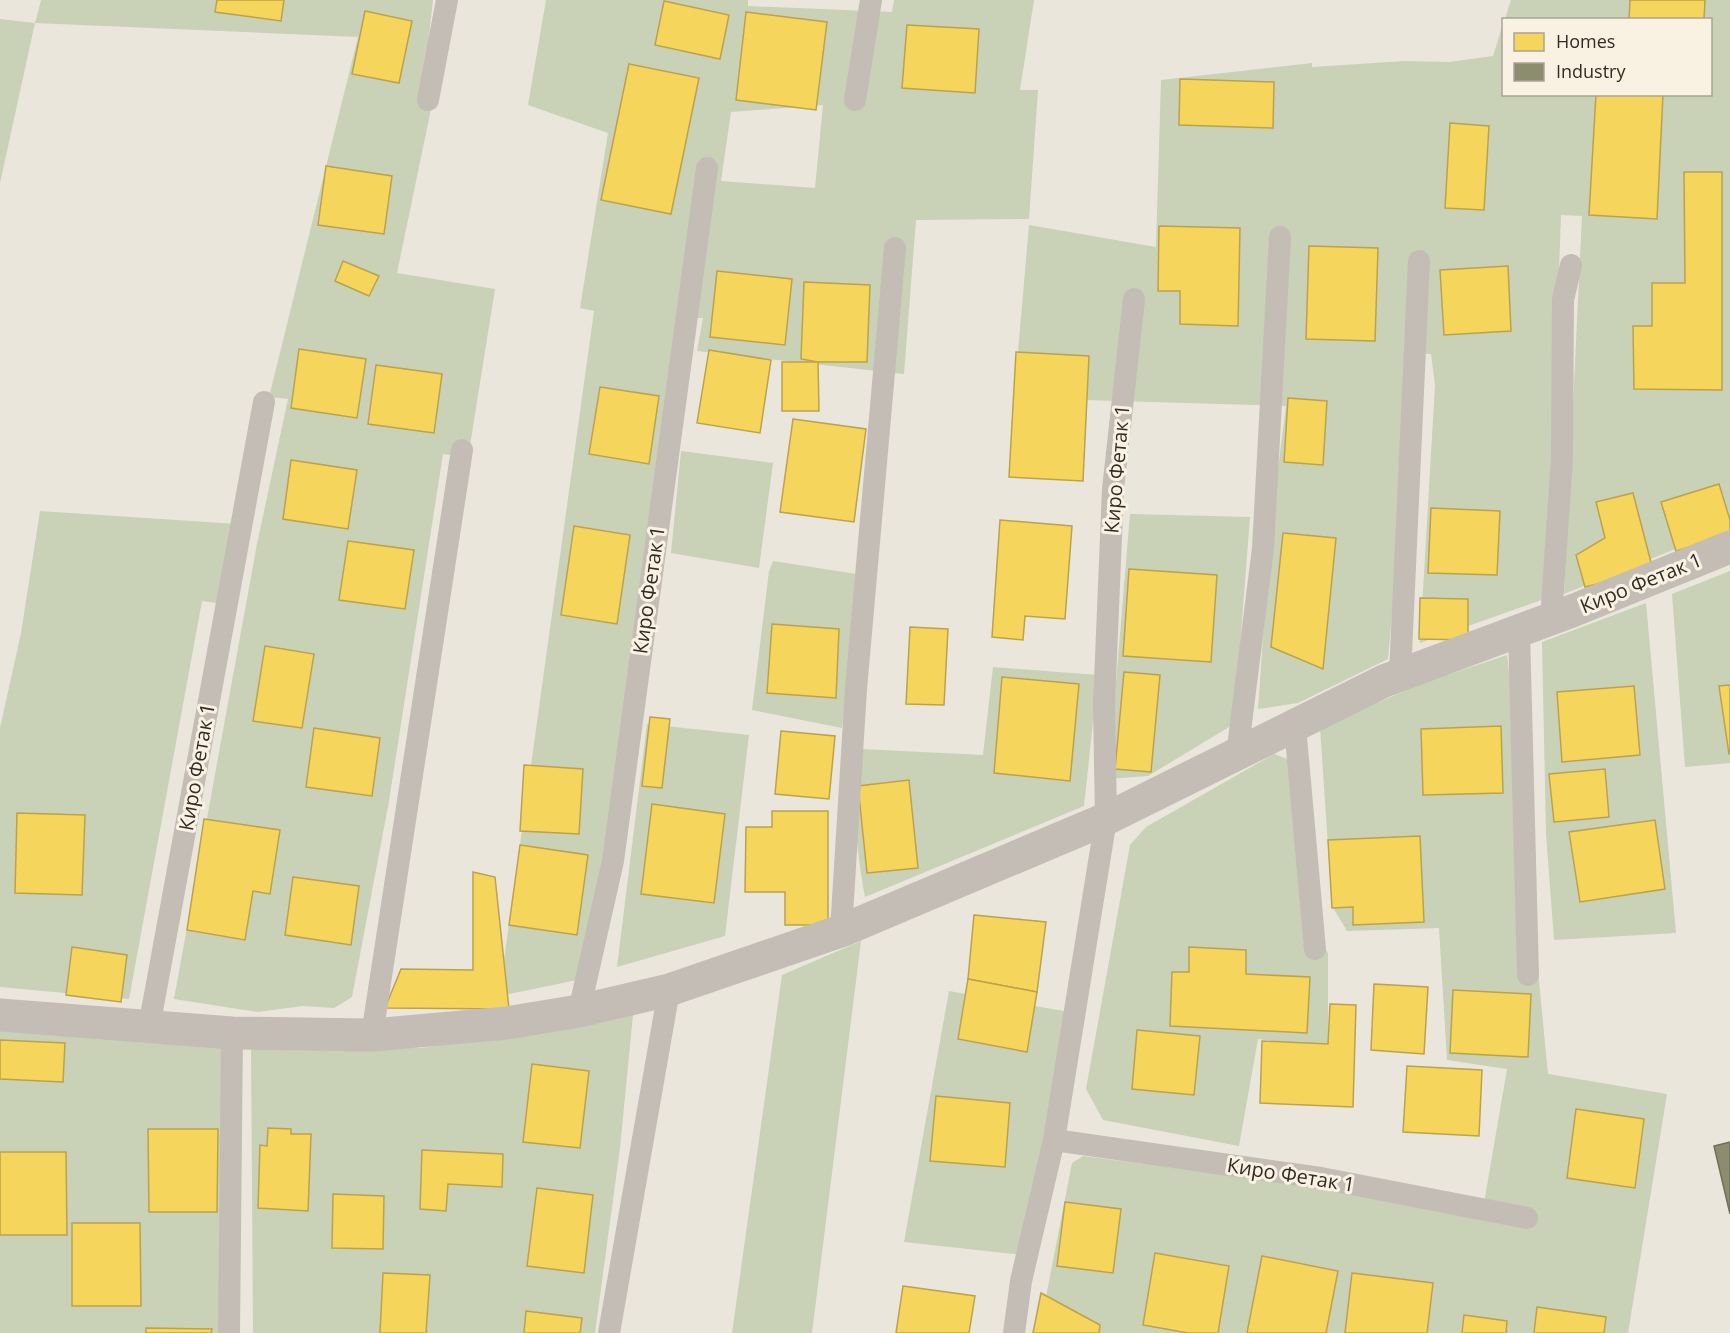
<svg xmlns="http://www.w3.org/2000/svg" width="1730" height="1333" viewBox="0 0 1730 1333" font-family="'Open Sans',sans-serif">
<style>
.green{fill:#c9d1b6;fill-rule:evenodd}
.homes{fill:#f6d55c;stroke:#bca24c;stroke-width:1.5}
.industry{fill:#8c8c6e;stroke:#716f58;stroke-width:1.5}
.lines{fill:none;stroke-linecap:round;stroke-linejoin:round}
.service{stroke:#c3bdb6;stroke-width:22}
.minor{stroke:#c3bdb6;stroke-width:33}
.labels{text-anchor:middle;stroke-width:6;stroke-linejoin:round;paint-order:stroke}
.street-label{font-size:20px;fill:#332b25;stroke:#f9f1e2}
</style>
<rect width="100%" height="100%" fill="#ebe6dc"/>
<g class="green">
<path d="M 41,0 L 433,0 L 421,105 L 431,109 L 397,273 L 495,289 L 468,458 L 443,454 L 389,801 L 352,997 L 334,1008 L 303,1006 L 258,1012 L 174,999 L 257,544 L 288,399 L 269,397 L 358,37 L 35,23 L 0,183 L 0,19 L 35,23 Z"/>
<path d="M 546,0 L 748,0 L 748,6 L 892,12 L 894,0 L 1034,0 L 1020,90 L 1038,90 L 1029,219 L 916,220 L 904,374 L 697,351 L 703,318 L 677,318 L 596,947 L 577,980 L 499,996 L 594,311 L 580,308 L 608,133 L 528,105 ZM 823,105 L 815,188 L 721,181 L 731,112 Z"/>
<path d="M 1511,0 L 1730,0 L 1730,527 L 1564,594 L 1582,216 L 1561,215 L 1547,598 L 1420,643 L 1435,385 L 1431,354 L 1410,353 L 1400,527 L 1388,659 L 1298,703 L 1258,709 L 1271,523 L 1286,406 L 1014,398 L 1029,225 L 1156,247 L 1161,80 L 1312,63 L 1312,67 L 1405,61 L 1449,62 L 1493,56 L 1503,24 L 1504,94 L 1710,94 L 1710,20 L 1505,19 Z"/>
<path d="M 681,451 L 773,463 L 759,568 L 671,553 Z"/>
<path d="M 40,511 L 237,524 L 224,604 L 202,601 L 129,999 L 0,987 L 0,728 L 21,633 Z"/>
<path d="M 1130,514 L 1250,517 L 1234,724 L 1148,776 L 1108,779 Z"/>
<path d="M 773,561 L 863,575 L 842,728 L 752,710 L 769,571 Z"/>
<path d="M 1730,571 L 1730,763 L 1685,767 L 1672,594 Z"/>
<path d="M 1646,603 L 1676,933 L 1554,940 L 1546,834 L 1542,642 Z"/>
<path d="M 1507,655 C 1524,795 1534,935 1548,1074 L 1667,1094 L 1628,1333 L 1039,1333 L 1072,1163 L 1083,1156 L 1483,1209 L 1507,1069 L 1447,1060 L 1439,928 L 1347,931 L 1332,906 L 1320,727 L 1426,682 Z"/>
<path d="M 993,667 L 1098,675 L 1084,806 L 865,897 C 856,849 851,798 861,749 L 983,755 Z"/>
<path d="M 647,724 L 749,735 L 725,936 L 617,967 Z"/>
<path d="M 1274,754 L 1296,762 L 1311,928 L 1328,953 L 1328,1048 L 1258,1039 L 1239,1146 L 1103,1120 L 1086,1089 L 1130,845 L 1146,827 Z"/>
<path d="M 861,941 L 812,1333 L 732,1333 L 782,975 Z"/>
<path d="M 949,991 L 1075,1013 L 1022,1255 L 904,1242 Z"/>
<path d="M 633,1015 L 620,1148 L 595,1333 L 253,1333 L 251,1043 L 421,1048 Z"/>
<path d="M 0,1028 L 227,1042 L 227,1333 L 0,1333 Z"/>
</g>
<g class="homes">
<path d="M 217,0 L 284,0 L 281,21 L 215,12 Z"/>
<path d="M 1630,0 L 1705,0 L 1704,20 L 1629,20 Z"/>
<path d="M 664,1 L 729,15 L 720,59 L 655,45 Z"/>
<path d="M 365,11 L 412,21 L 399,83 L 352,74 Z"/>
<path d="M 746,12 L 827,22 L 816,110 L 736,100 Z"/>
<path d="M 907,25 L 979,29 L 975,93 L 902,88 Z"/>
<path d="M 629,64 L 699,78 L 671,214 L 601,200 Z"/>
<path d="M 1180,79 L 1274,82 L 1273,128 L 1179,125 Z"/>
<path d="M 1596,94 L 1663,94 L 1657,219 L 1589,215 Z"/>
<path d="M 1450,123 L 1489,126 L 1484,210 L 1445,208 Z"/>
<path d="M 326,166 L 392,176 L 384,234 L 318,225 Z"/>
<path d="M 1684,172 L 1722,172 L 1722,390 L 1634,389 L 1633,326 L 1652,326 L 1652,283 L 1685,283 Z"/>
<path d="M 1159,226 L 1240,228 L 1238,326 L 1180,324 L 1180,291 L 1158,291 Z"/>
<path d="M 1309,246 L 1378,248 L 1375,341 L 1306,339 Z"/>
<path d="M 343,261 L 379,276 L 369,296 L 335,281 Z"/>
<path d="M 1508,266 L 1511,331 L 1444,335 L 1440,270 Z"/>
<path d="M 717,271 L 792,279 L 785,345 L 710,337 Z"/>
<path d="M 804,282 L 870,285 L 867,362 L 818,362 L 801,359 Z"/>
<path d="M 299,349 L 366,359 L 357,418 L 291,408 Z"/>
<path d="M 709,350 L 771,360 L 760,433 L 697,423 Z"/>
<path d="M 1016,352 L 1089,356 L 1083,481 L 1009,477 Z"/>
<path d="M 782,362 L 818,362 L 819,411 L 782,411 Z"/>
<path d="M 376,365 L 442,374 L 434,433 L 368,424 Z"/>
<path d="M 600,387 L 659,396 L 649,464 L 589,454 Z"/>
<path d="M 1288,398 L 1327,401 L 1323,465 L 1284,462 Z"/>
<path d="M 793,419 L 866,429 L 854,522 L 780,512 Z"/>
<path d="M 291,460 L 357,470 L 348,529 L 283,519 Z"/>
<path d="M 1719,484 L 1730,520 L 1730,535 L 1676,551 L 1661,502 Z"/>
<path d="M 1633,493 L 1653,570 L 1585,587 L 1576,555 L 1605,538 L 1596,502 Z"/>
<path d="M 1431,508 L 1500,511 L 1497,575 L 1428,573 Z"/>
<path d="M 1000,520 L 1072,526 L 1065,619 L 1025,616 L 1023,640 L 992,637 Z"/>
<path d="M 574,526 L 630,535 L 617,624 L 561,615 Z"/>
<path d="M 1283,533 L 1336,538 L 1323,669 L 1271,647 Z"/>
<path d="M 348,541 L 414,550 L 405,609 L 339,600 Z"/>
<path d="M 1129,569 L 1217,575 L 1211,662 L 1123,656 Z"/>
<path d="M 1420,598 L 1468,599 L 1468,640 L 1419,639 Z"/>
<path d="M 772,624 L 839,629 L 836,698 L 767,693 Z"/>
<path d="M 910,627 L 948,629 L 944,705 L 906,704 Z"/>
<path d="M 265,646 L 314,654 L 302,728 L 253,721 Z"/>
<path d="M 1124,672 L 1160,675 L 1151,772 L 1115,769 Z"/>
<path d="M 1002,677 L 1079,684 L 1070,781 L 994,773 Z"/>
<path d="M 1730,685 L 1730,754 L 1729,754 L 1719,686 Z"/>
<path d="M 1634,686 L 1640,755 L 1562,762 L 1557,692 Z"/>
<path d="M 650,717 L 670,719 L 662,788 L 642,786 Z"/>
<path d="M 1501,726 L 1503,793 L 1423,795 L 1421,729 Z"/>
<path d="M 314,728 L 380,738 L 372,796 L 306,787 Z"/>
<path d="M 781,731 L 835,736 L 829,799 L 775,794 Z"/>
<path d="M 524,765 L 583,769 L 579,834 L 520,831 Z"/>
<path d="M 1605,769 L 1609,817 L 1554,822 L 1549,774 Z"/>
<path d="M 909,780 L 918,868 L 867,873 L 858,786 Z"/>
<path d="M 652,804 L 725,814 L 714,903 L 641,894 Z"/>
<path d="M 772,811 L 828,811 L 828,925 L 785,925 L 785,892 L 745,892 L 746,827 L 772,827 Z"/>
<path d="M 17,813 L 85,815 L 82,895 L 15,893 Z"/>
<path d="M 204,819 L 280,830 L 270,894 L 253,891 L 245,940 L 187,930 Z"/>
<path d="M 1655,820 L 1665,889 L 1580,902 L 1569,832 Z"/>
<path d="M 1420,836 L 1424,922 L 1353,925 L 1353,907 L 1332,908 L 1328,840 Z"/>
<path d="M 520,845 L 588,855 L 577,935 L 509,925 Z"/>
<path d="M 473,872 L 495,877 L 509,1009 L 385,1008 L 401,969 L 473,970 Z"/>
<path d="M 293,877 L 359,886 L 351,945 L 285,935 Z"/>
<path d="M 974,915 L 1046,922 L 1037,992 L 968,979 Z"/>
<path d="M 72,947 L 127,955 L 121,1002 L 66,995 Z"/>
<path d="M 1189,947 L 1246,950 L 1246,974 L 1310,977 L 1307,1033 L 1170,1026 L 1172,972 L 1189,972 Z"/>
<path d="M 968,979 L 1037,992 L 1027,1052 L 958,1039 Z"/>
<path d="M 1374,984 L 1428,987 L 1424,1054 L 1371,1050 Z"/>
<path d="M 1453,990 L 1531,994 L 1528,1057 L 1450,1053 Z"/>
<path d="M 1330,1004 L 1356,1005 L 1353,1107 L 1260,1103 L 1262,1041 L 1328,1044 Z"/>
<path d="M 1137,1030 L 1200,1036 L 1194,1095 L 1132,1089 Z"/>
<path d="M 0,1040 L 65,1043 L 63,1082 L 0,1079 Z"/>
<path d="M 532,1064 L 589,1071 L 580,1148 L 523,1142 Z"/>
<path d="M 1407,1066 L 1482,1070 L 1479,1136 L 1403,1132 Z"/>
<path d="M 936,1096 L 1010,1103 L 1005,1167 L 930,1161 Z"/>
<path d="M 1576,1109 L 1644,1119 L 1635,1188 L 1567,1178 Z"/>
<path d="M 268,1128 L 291,1129 L 291,1134 L 311,1134 L 308,1211 L 258,1208 L 260,1145 L 267,1146 Z"/>
<path d="M 148,1129 L 218,1129 L 217,1212 L 149,1212 Z"/>
<path d="M 422,1150 L 503,1154 L 502,1187 L 448,1184 L 446,1211 L 420,1209 Z"/>
<path d="M 0,1152 L 66,1152 L 67,1235 L 0,1235 Z"/>
<path d="M 537,1188 L 593,1195 L 584,1273 L 527,1266 Z"/>
<path d="M 333,1194 L 384,1196 L 383,1249 L 332,1248 Z"/>
<path d="M 1065,1202 L 1121,1209 L 1113,1273 L 1057,1266 Z"/>
<path d="M 72,1223 L 140,1223 L 141,1306 L 72,1306 Z"/>
<path d="M 1155,1253 L 1229,1266 L 1218,1333 L 1188,1333 L 1143,1325 Z"/>
<path d="M 1262,1256 L 1338,1271 L 1326,1333 L 1247,1333 Z"/>
<path d="M 383,1273 L 430,1275 L 426,1333 L 380,1333 Z"/>
<path d="M 1352,1273 L 1433,1283 L 1427,1333 L 1345,1333 Z"/>
<path d="M 903,1286 L 975,1296 L 969,1333 L 896,1333 Z"/>
<path d="M 1041,1293 L 1100,1325 L 1099,1333 L 1033,1333 Z"/>
<path d="M 1537,1307 L 1606,1317 L 1604,1333 L 1534,1333 Z"/>
<path d="M 526,1311 L 582,1318 L 580,1333 L 524,1333 Z"/>
<path d="M 1464,1315 L 1507,1321 L 1506,1333 L 1462,1333 Z"/>
<path d="M 146,1328 L 212,1329 L 211,1333 L 146,1333 Z"/>
</g>
<path class="industry" d="M 1730,1142 L 1730,1214 L 1714,1146 Z"/>
<g class="lines">
<g class="service">
<path d="M 428,100 L 447,0"/>
<path d="M 855,100 L 871,0"/>
<path d="M 1551,619 L 1562,459 L 1563,300 L 1571,265"/>
<path d="M 1519,631 L 1528,975"/>
<path d="M 1400,675 L 1419,261"/>
<path d="M 1295,726 L 1315,949"/>
<path d="M 1237,755 L 1263,548 L 1280,237"/>
<path d="M 841,931 L 856,689 L 895,248"/>
<path d="M 579,1011 L 613,861 L 707,168"/>
<path d="M 149,1027 L 264,402"/>
<path d="M 372,1035 L 462,450"/>
<path d="M 1054,1140 L 1321,1178 L 1527,1218"/>
<path d="M 229,1333 L 232,1033"/>
<path d="M 609,1333 L 669,990"/>
<path d="M 1014,1333 L 1021,1281 L 1054,1140 L 1106,819 L 1104,705 L 1113,489 L 1134,299"/>
</g>
<path class="minor" d="M 0,1015 L 232,1033 L 372,1035 L 507,1023 L 579,1011 L 669,990 L 841,931 L 1106,819 L 1384,681 L 1572,611 L 1730,547"/>
</g>
<g class="labels">
<g class="street-label">
<text transform="translate(1117 469) rotate(-85)" y="7">Киро Фетак 1</text>
<text transform="translate(1641 583) rotate(-22)" y="7">Киро Фетак 1</text>
<text transform="translate(649 590) rotate(-82)" y="7">Киро Фетак 1</text>
<text transform="translate(197 767) rotate(-80)" y="7">Киро Фетак 1</text>
<text transform="translate(1291 1175) rotate(9)" y="7">Киро Фетак 1</text>
</g>
</g>
<rect x="1502" y="18" width="210" height="78" fill="#f9f1e2" stroke="#aaa296" stroke-width="1.5"/>
<rect x="1514" y="33" width="30" height="18" fill="#f6d55c" stroke="#aaa296" stroke-width="1.5"/>
<text x="1556" y="48" font-size="18" fill="#332b25">Homes</text>
<rect x="1514" y="63" width="30" height="18" fill="#8c8c6e" stroke="#aaa296" stroke-width="1.5"/>
<text x="1556" y="78" font-size="18" fill="#332b25">Industry</text>
</svg>
